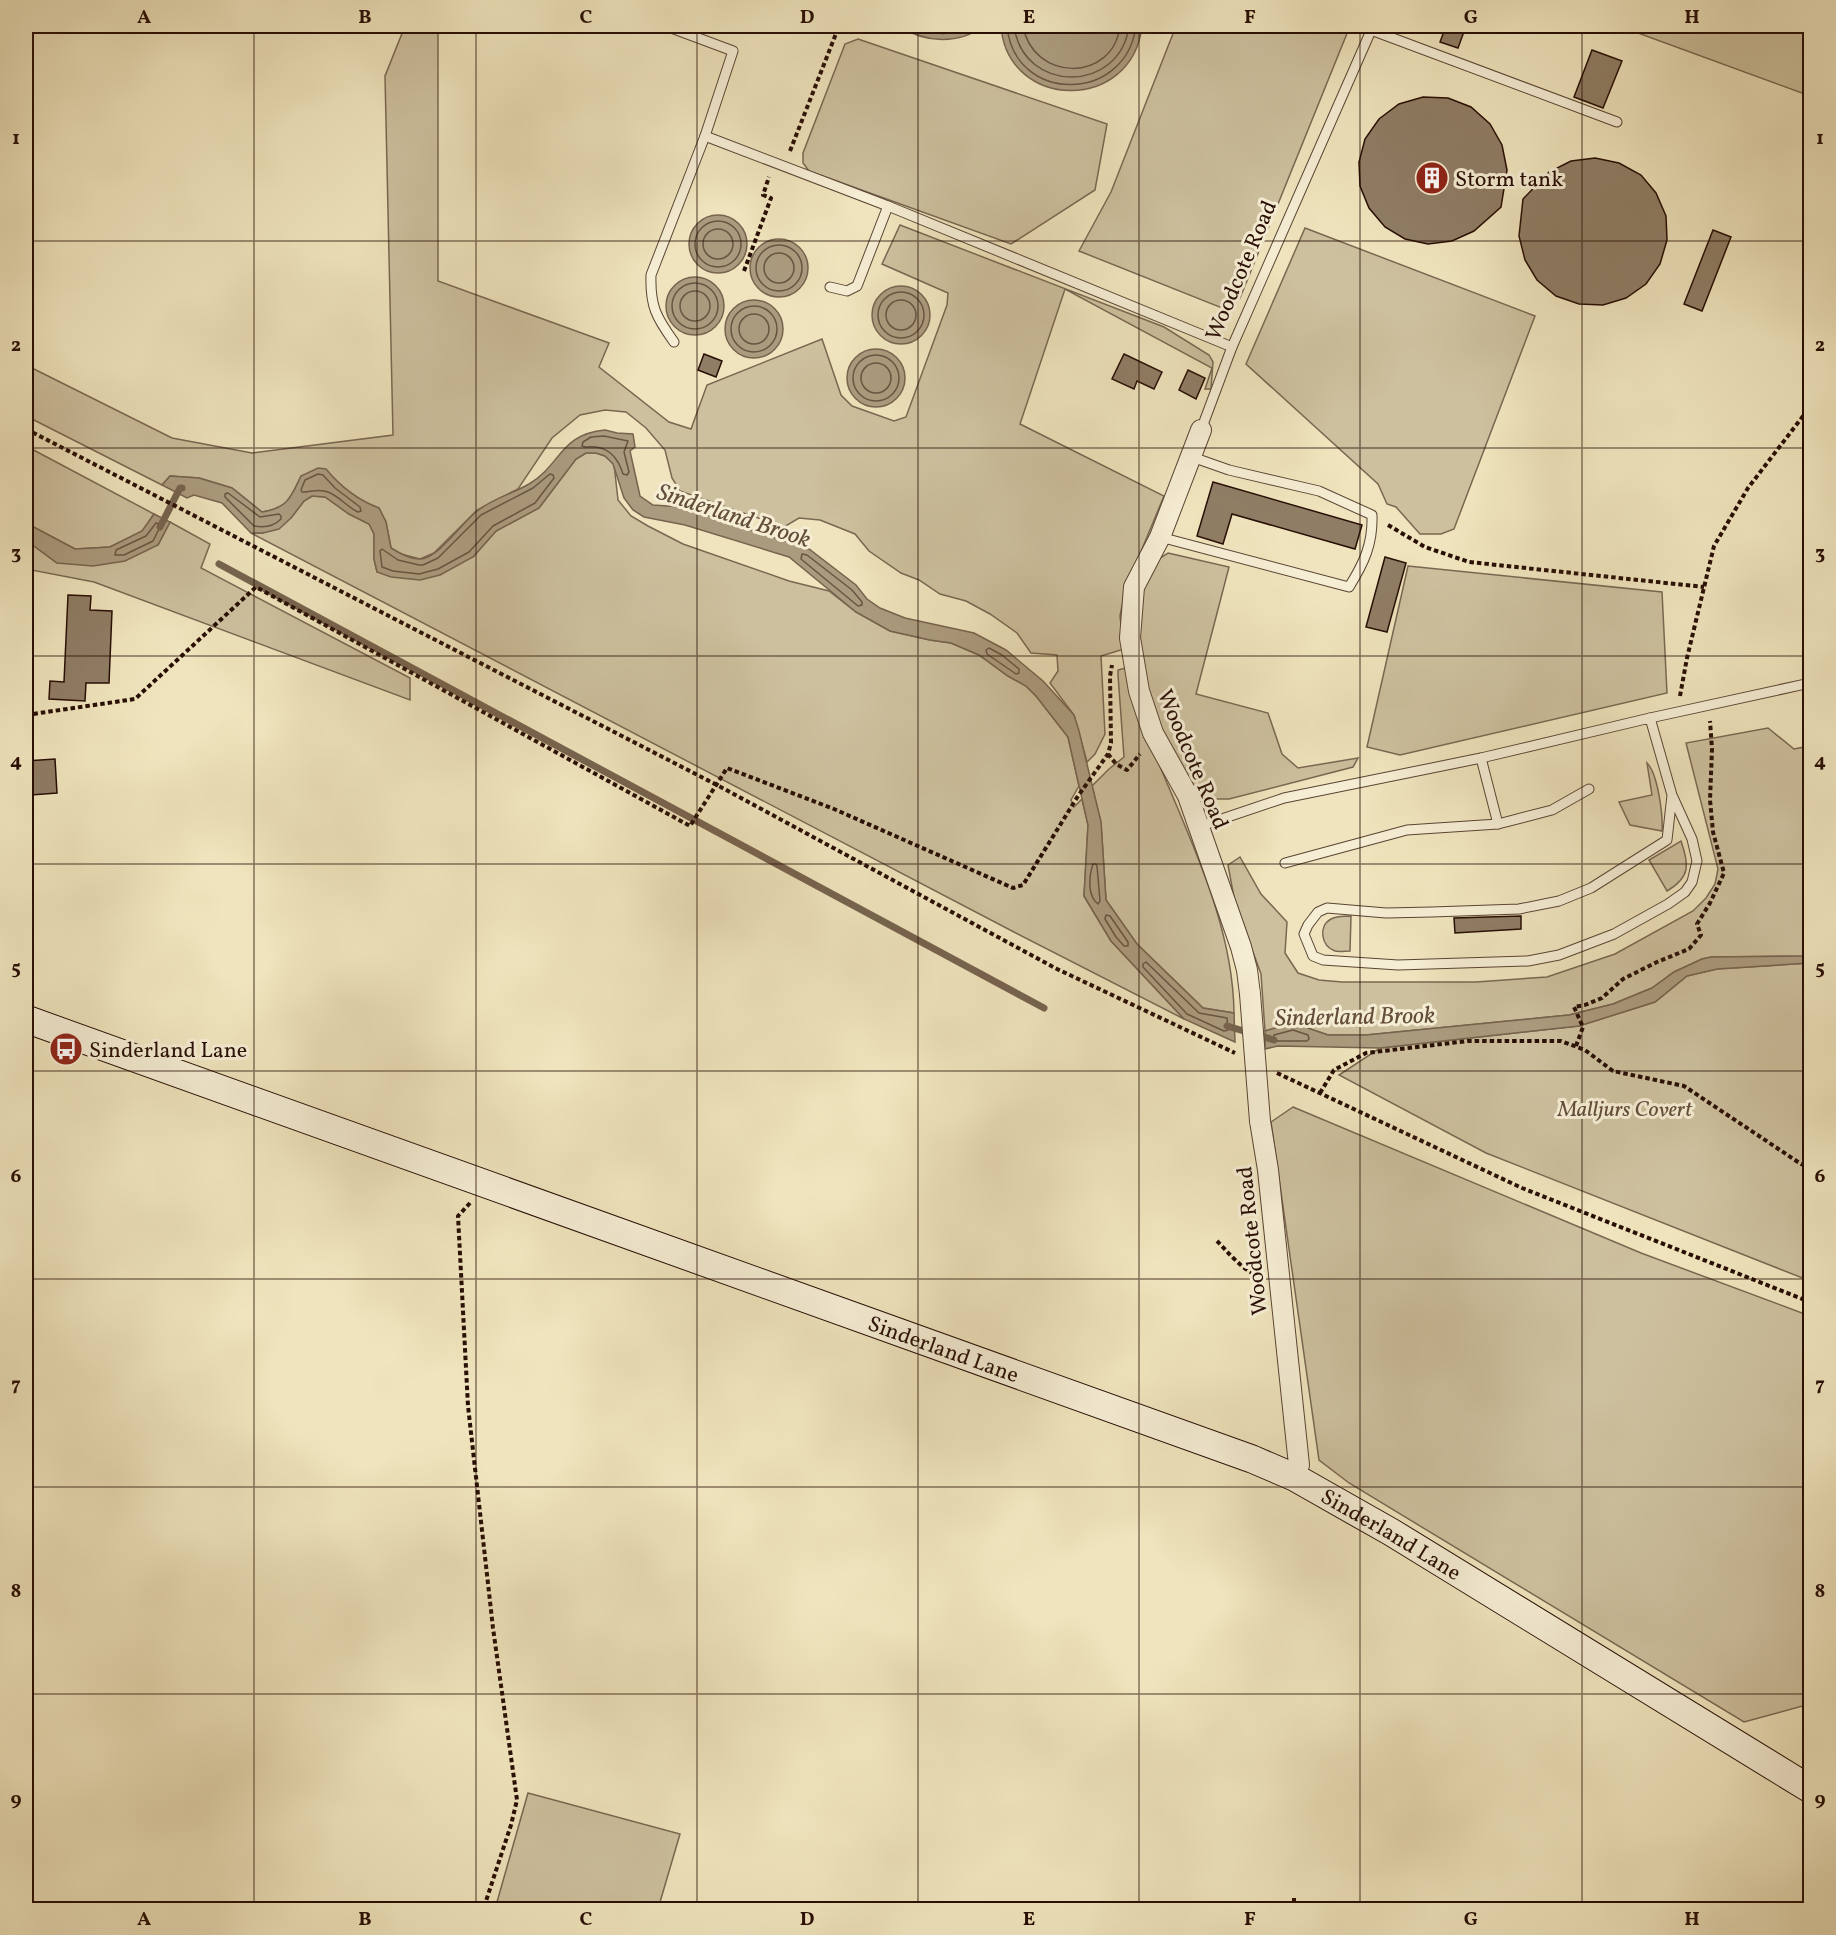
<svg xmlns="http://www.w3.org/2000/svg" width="1836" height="1935" viewBox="0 0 1836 1935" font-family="Vollkorn,serif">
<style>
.green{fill:#cdc09e;stroke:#7a6752;stroke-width:1.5}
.water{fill:#ab9b7e;stroke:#77634e;stroke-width:1.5}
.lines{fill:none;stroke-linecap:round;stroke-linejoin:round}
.shore{stroke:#6a5442;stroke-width:1.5}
.stream{stroke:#77634e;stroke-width:7}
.building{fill:#8f7d65;stroke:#280e05;stroke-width:1.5}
.lane-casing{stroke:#5a4433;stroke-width:11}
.street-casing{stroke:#5a4433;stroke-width:22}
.secondary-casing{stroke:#280e05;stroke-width:29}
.path{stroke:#280e05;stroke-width:4;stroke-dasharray:4.5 3;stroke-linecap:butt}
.lane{stroke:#f5edd4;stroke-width:9}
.street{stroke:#f5edd4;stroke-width:20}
.secondary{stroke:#f5edd4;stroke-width:27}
.street-bridge-casing{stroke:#5a4433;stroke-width:22;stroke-linecap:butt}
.street-bridge{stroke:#f5edd4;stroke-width:20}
.grid{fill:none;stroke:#280e05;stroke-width:1.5;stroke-opacity:0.55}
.labels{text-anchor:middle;stroke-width:6;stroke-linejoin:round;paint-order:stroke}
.poi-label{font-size:22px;fill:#280e05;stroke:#f5edd4;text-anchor:start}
.street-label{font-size:22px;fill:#280e05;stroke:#f5edd4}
.park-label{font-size:22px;font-style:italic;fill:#624c3b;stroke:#f5edd4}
.water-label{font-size:24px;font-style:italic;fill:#634d3b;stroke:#f5edd4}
.neatline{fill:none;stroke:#280e05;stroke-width:2}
.grid-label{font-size:20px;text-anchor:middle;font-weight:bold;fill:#280e05}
</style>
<rect width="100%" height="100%" fill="#efe4bd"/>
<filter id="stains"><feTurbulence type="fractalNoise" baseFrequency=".00333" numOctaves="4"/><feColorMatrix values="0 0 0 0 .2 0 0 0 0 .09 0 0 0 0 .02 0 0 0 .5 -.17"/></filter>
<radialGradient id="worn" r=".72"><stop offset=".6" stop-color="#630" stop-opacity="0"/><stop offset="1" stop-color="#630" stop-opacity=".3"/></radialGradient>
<g class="green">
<path d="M 405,26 L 438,26 L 438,281 L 609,343 L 599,367 L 669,422 L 691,429 L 707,385 L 822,339 L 841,395 L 852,406 L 894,421 L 906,417 L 947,305 L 948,293 L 882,264 L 900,225 L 1164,327 L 1209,355 L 1213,362 L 1211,389 L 1205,389 L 1212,368 L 1065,289 L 1020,424 L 1164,496 L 1125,590 L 1120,616 L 1124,649 L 1101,656 L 1105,734 L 1095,754 L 1087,762 L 1074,715 L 1050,683 L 1058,671 L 1057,655 L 1031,653 L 1017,633 L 990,614 L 966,601 L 940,594 L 919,580 L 901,573 L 869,551 L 855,534 L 820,520 L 799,518 L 784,527 L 680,491 L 672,478 L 665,450 L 646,428 L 626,412 L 605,410 L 580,415 L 552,438 L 518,489 L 477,510 L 434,553 L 420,559 L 401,554 L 391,548 L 386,522 L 379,508 C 357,500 340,486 325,469 L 301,476 C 291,498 288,508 262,512 L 232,488 L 199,478 L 170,476 L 162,485 L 26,416 L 26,365 L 172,438 L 252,453 L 393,435 L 385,76 Z"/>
<path d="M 1176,26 L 1350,26 L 1240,298 L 1227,310 L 1079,251 L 1111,192 Z"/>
<path d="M 1617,26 L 1810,26 L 1810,96 L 1619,26 Z"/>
<path d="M 858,39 L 1107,124 L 1095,190 L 1011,244 L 809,171 L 803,163 L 803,153 L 845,44 Z"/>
<path d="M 1305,228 L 1535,316 L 1454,529 L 1441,534 L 1420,534 L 1396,507 L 1387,504 L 1378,484 L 1246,364 Z"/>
<path d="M 26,446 L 154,514 L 143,531 L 110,547 L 75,549 L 26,523 Z"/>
<path d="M 586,453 L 596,453 L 605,456 L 614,464 L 618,500 L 631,516 L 648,526 L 683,544 L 789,581 L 829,591 L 856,612 L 890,631 L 930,640 L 951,643 L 979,655 L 1008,676 L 1026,686 L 1036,696 L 1068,737 L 1079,786 L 1071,800 L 1074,807 L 1082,799 L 1088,825 L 1084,896 L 1111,941 L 1184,1019 L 1012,931 L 251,533 L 263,533 L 291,518 L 304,501 L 312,496 L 325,497 L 349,514 L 369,524 L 374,534 L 374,559 L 377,572 L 473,557 L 496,531 L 539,508 L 576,459 Z"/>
<path d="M 170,522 L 210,544 L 201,568 L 410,678 L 410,700 L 94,582 L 26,569 L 26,540 L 57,563 L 158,545 Z"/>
<path d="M 1168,553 L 1229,567 L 1196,694 L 1268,713 L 1282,754 L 1298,768 L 1358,758 L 1353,767 L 1229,799 L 1211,799 L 1198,793 L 1166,740 L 1152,712 L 1141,649 L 1138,612 L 1142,589 L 1157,560 Z"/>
<path d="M 1408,566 L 1662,592 L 1667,693 L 1400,755 L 1367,747 Z"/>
<path d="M 1129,667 C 1135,691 1140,718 1150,742 C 1184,828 1233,919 1234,1013 L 1203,1008 L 1137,944 L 1106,900 L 1101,822 L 1092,786 L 1109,769 L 1124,757 L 1118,675 L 1118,670 Z"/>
<path d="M 1768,728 L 1794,749 L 1810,746 L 1810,955 L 1803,956 L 1712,957 L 1702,959 L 1674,972 L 1652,988 L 1613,1004 L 1569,1015 L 1366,1035 L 1328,1035 L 1293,1023 L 1265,1031 L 1261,974 L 1235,903 L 1228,865 L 1240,857 L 1261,894 L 1287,922 L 1285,953 L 1298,973 L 1319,980 L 1342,982 L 1476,982 L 1547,977 L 1615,954 L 1693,911 L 1706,898 L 1715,884 L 1718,869 L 1686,743 Z"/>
<path d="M 1647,763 C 1658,774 1663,815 1662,831 L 1630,825 L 1619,802 L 1652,795 Z"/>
<path d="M 1681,841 C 1689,864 1691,877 1667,891 L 1649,860 Z"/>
<path d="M 1351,916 L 1350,951 C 1345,951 1339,952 1335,951 C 1321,946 1318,926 1331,919 C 1336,916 1344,916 1351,916 Z"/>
<path d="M 1810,963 L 1810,1281 L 1486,1153 L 1339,1075 L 1380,1048 L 1579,1026 L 1655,1002 L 1687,976 L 1717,969 Z"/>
<path d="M 1293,1107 L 1641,1253 L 1810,1316 L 1810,1704 L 1744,1722 L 1349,1483 L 1319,1460 L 1271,1122 Z"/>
<path d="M 528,1793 L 680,1834 L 658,1909 L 495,1909 Z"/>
</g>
<g class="water">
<path d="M 899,26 L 984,26 C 958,45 925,43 899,26 Z"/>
<path d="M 1001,26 L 1142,26 C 1132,114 1007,110 1001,26 Z"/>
<circle cx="718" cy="244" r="29"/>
<circle cx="779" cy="268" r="29"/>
<circle cx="695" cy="306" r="29"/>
<circle cx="901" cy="315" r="29"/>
<circle cx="754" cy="329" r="29"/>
<circle cx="876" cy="378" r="29"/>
<path d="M 605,430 L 617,433 L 633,434 L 635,447 L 630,451 L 640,496 L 653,505 L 682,507 L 809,549 L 856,585 L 867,599 L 880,608 L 905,618 L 974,633 L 1006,650 L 1043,681 L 1074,715 L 1079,731 L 1101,822 L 1106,900 L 1137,944 L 1203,1008 L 1234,1013 L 1235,1042 L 1184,1019 L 1111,941 L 1084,896 L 1088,825 L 1068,737 L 1036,696 L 1026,686 L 1008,676 L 979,655 L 951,643 L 930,640 L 890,631 L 856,612 L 789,557 L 685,525 L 644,517 L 633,510 L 624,498 L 613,464 L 605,456 L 596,453 L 586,453 L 576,459 L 539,508 L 496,531 L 473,557 L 440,575 L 420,580 L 391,577 L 377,572 L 374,559 L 374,534 L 369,524 L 349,514 L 325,497 L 312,496 L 304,501 L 291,518 L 279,529 L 263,533 L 251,533 L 222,503 L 194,495 L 187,498 L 162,485 L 170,476 L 199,478 L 232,488 L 262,512 C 288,508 291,497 301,476 L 318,468 L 326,469 C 340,486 357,500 379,508 L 386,522 L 391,548 C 399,553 411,560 421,559 C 439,557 462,523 476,512 C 491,499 512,494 529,484 C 561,465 560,434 605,430 Z"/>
<path d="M 154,514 L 170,522 L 158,545 L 125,561 L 93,566 L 57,563 L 26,540 L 26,523 L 75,549 L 110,547 L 142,531 Z"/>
<path d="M 1810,955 L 1810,963 L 1717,969 L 1687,976 L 1655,1002 L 1579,1026 L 1380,1048 L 1278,1046 L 1265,1049 L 1265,1031 L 1293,1023 L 1328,1035 L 1366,1035 L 1569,1015 L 1613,1004 L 1652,988 L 1674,972 L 1702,959 L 1711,957 L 1803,956 Z"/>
</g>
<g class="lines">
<g class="shore">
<path d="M 910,26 C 931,35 952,37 973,26"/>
<path d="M 1007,26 C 1014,104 1126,104 1136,26"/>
<path d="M 1014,26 C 1023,94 1120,94 1129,26"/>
<path d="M 1023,26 C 1033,82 1113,83 1120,26"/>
<circle cx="718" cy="244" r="23"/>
<circle cx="718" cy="244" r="15"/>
<circle cx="779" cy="268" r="23"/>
<circle cx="779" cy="268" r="15"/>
<circle cx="695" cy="306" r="23"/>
<circle cx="695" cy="306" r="15"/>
<circle cx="901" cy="315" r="23"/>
<circle cx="901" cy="315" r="15"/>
<circle cx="754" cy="329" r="23"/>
<circle cx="754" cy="329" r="15"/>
<circle cx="876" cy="378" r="23"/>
<circle cx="876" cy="378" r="15"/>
<path d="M 604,436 L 628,441 L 624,452 L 629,472 L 627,475 L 623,474 C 619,461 612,449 596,447 C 591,446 587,448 582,446 L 583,442 L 591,437 Z"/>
<path d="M 318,474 L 323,475 L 335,488 L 360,507 L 361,511 L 358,512 C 347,507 339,496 328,492 C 320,488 310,492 302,492 L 301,490 L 305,480 Z"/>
<path d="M 550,474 L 553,475 L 554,478 L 535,503 L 493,526 L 469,552 L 438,569 L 419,574 L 393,571 L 382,567 L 380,551 L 382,549 L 398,560 L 419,565 L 423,565 L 438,558 L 481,515 L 533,488 Z"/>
<path d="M 228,493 L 260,517 L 279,514 L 281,516 L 281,519 C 274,526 264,528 254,526 L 225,497 L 225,494 Z"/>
<path d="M 156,523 L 159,524 L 160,527 L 153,541 L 124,555 L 115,555 L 116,550 L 146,536 Z"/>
<path d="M 802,554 L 807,555 L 852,590 L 862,602 L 862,605 L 858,606 L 801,559 Z"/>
<path d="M 989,648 L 1002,655 L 1019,669 L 1019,673 L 1016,674 L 987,654 L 986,650 Z"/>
<path d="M 1093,864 L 1096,864 L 1097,866 L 1100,901 L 1098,904 C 1087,896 1089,876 1093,864 Z"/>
<path d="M 1106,915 L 1110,916 L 1128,942 L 1128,946 L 1124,946 L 1116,937 L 1105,919 Z"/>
<path d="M 1146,962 L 1199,1013 L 1227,1018 L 1228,1030 L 1224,1031 L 1187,1014 L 1143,967 L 1143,964 Z"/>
<path d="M 1293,1030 L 1308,1035 L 1309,1039 L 1307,1041 L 1275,1041 L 1273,1039 L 1274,1035 Z"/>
</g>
<g class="stream">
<path d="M 160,527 L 180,488 L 182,488"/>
<path d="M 219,564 L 1044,1008"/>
<path d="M 1227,1026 L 1274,1040"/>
</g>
</g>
<g class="building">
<path d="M 1446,26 L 1466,26 L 1458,48 L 1440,42 Z"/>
<path d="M 1592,50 L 1622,61 L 1603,108 L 1574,97 Z"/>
<path d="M 1423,97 L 1448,98 L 1471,107 L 1490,124 L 1502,145 L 1507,170 L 1501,207 L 1474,231 L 1452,241 L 1428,244 L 1405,239 L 1385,227 L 1369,208 L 1360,186 L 1359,162 L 1365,139 L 1379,119 L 1399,104 Z"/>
<path d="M 1595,158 L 1619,163 L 1641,175 L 1656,193 L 1666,216 L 1667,240 L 1660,264 L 1646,284 L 1626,298 L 1603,305 L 1579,304 L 1556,296 L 1537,280 L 1525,260 L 1519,236 L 1523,199 L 1549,172 L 1571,161 Z"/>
<path d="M 1713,230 L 1731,237 L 1702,311 L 1684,304 Z"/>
<path d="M 704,354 L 722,361 L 716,377 L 698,370 Z"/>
<path d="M 1124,354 L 1162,372 L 1154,389 L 1137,381 L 1134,389 L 1112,379 Z"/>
<path d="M 1188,370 L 1205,378 L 1196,399 L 1179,390 Z"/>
<path d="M 1213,482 L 1362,525 L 1355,549 L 1232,514 L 1223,544 L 1197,536 Z"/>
<path d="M 1385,557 L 1406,563 L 1387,632 L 1366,627 Z"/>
<path d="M 68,595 L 91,596 L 90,610 L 112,611 L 109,683 L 86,683 L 85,701 L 49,699 L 50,681 L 64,682 Z"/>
<path d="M 55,759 L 57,793 L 31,795 L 31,789 L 26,789 L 26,761 Z"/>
<path d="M 1521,916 L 1521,929 L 1455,933 L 1454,918 Z"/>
</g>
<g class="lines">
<g class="lane-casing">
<g id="lane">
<path d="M 666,26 L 733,51 L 705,136 L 651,275 C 650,306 656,317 674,342"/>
<path d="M 1371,30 L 1617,122"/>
<path d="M 705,136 L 888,206 L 1232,347"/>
<path d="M 830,287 L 847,291 L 857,286 L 888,206"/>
<path d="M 1201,430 L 1232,347 L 1373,26"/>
<path d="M 1160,537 L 1349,587 C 1364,563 1373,544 1372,515 L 1319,491 L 1229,470 L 1192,457"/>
<path d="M 1650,718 L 1810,683"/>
<path d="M 1481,758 L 1498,824"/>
<path d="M 1198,827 L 1284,798 L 1481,758 L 1650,718 L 1672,795 L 1692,839 L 1697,861 L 1692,882 L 1685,892 L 1668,904 L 1614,934 L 1559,955 L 1528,961 L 1398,965 L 1323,960 L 1313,956 L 1304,934 L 1308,925 L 1318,912 L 1327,908 L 1386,913 L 1432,912 L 1519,909 L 1559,901 L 1591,888 L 1667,840 L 1672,795"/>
<path d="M 1285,863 L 1407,830 L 1498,824 L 1552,810 L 1589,789"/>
</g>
</g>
<g class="street-casing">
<g id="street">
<path d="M 1201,430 L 1160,537 L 1134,587 L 1130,638 L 1139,691 L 1153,733 L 1188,796 L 1241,947 L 1247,970 L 1250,994"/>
<path d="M 1260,1121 L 1268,1170 L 1299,1465 L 1294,1477"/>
</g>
</g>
<g class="secondary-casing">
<g id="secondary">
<path id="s1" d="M 26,1019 L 1252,1459 L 1294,1477 L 1391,1532 L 1810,1789"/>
</g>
</g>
<g class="path">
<path d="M 790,151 L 839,26"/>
<path d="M 744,271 L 771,198 L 763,195 L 769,177"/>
<path d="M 26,429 L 717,785 L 1057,969 L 1235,1053"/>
<path d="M 1388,525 L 1425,547 L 1469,562 L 1704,587"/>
<path d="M 1680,696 L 1687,658 L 1714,546 L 1748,488 L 1810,407"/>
<path d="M 26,715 L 135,699 L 256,587 L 690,826 L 727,768 L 834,809 L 1013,888 L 1023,885 L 1078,796 L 1108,754 L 1111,743 L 1110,676 L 1112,665"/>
<path d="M 1108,754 L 1116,764 L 1127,770 L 1140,754"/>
<path d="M 26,814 L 31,809"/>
<path d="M 1576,1046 L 1583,1027 L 1574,1007 L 1585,1005 L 1602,998 L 1623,979 L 1657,962 L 1689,949 L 1701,935 L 1697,924 L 1710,903 L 1724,873 L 1713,832 L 1710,800 L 1712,749 L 1710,721"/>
<path d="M 1277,1073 L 1522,1188 L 1810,1302"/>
<path d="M 1320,1093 L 1334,1070 L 1366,1053 L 1468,1041 L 1561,1041 L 1585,1050 L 1613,1071 L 1684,1086 L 1801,1164 L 1810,1166"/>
<path d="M 470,1203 L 458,1216 L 468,1406 L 493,1628 L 517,1800 L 511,1825 L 483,1910"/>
<path d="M 1217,1241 C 1226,1250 1245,1273 1258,1275"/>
<path d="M 1294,1910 L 1294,1898"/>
</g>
<use href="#lane" class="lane"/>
<use href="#street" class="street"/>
<use href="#secondary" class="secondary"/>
<g class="street-bridge-casing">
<path id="street-bridge" d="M 1250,994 L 1260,1121"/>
</g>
<use href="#street-bridge" class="street-bridge"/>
</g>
<path class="grid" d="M 254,26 L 254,1910M 476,26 L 476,1910M 697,26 L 697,1910M 918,26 L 918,1910M 1139,26 L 1139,1910M 1360,26 L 1360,1910M 1582,26 L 1582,1910M 26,241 L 1810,241M 26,448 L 1810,448M 26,656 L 1810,656M 26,864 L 1810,864M 26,1071 L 1810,1071M 26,1279 L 1810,1279M 26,1487 L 1810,1487M 26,1694 L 1810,1694"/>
<defs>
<g id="building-disc" transform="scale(1.725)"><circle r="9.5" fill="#8f2418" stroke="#f5edd4"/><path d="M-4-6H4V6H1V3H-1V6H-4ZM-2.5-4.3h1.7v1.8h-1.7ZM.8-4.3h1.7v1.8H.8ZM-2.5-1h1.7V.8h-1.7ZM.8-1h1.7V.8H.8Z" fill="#fff"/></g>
<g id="bus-disc" transform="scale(1.725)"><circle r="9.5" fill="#8f2418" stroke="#f5edd4"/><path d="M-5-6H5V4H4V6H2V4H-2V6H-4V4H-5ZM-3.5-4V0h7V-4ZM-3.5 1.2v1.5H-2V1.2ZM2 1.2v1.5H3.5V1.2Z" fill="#fff"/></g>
</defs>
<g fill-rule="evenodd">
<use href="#building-disc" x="1432" y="178"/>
<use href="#bus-disc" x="66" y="1049"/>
</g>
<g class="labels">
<g class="poi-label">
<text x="1455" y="186">Storm tank</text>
<text x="89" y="1057">Sinderland Lane</text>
</g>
<g class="street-label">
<text transform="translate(1240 270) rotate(-67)" y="8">Woodcote Road</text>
<text transform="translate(1194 759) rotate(67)" y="8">Woodcote Road</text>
<text transform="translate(1251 1241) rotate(-96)" y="8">Woodcote Road</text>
<text dy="8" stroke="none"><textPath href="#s1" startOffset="975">Sinderland Lane</textPath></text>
<text dy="8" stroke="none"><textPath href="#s1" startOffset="1461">Sinderland Lane</textPath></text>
</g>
<g class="park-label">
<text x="1625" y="1116">Malljurs Covert</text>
</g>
<g class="water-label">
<text transform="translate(734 515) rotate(18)" y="8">Sinderland Brook</text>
<text transform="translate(1355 1016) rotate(-1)" y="8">Sinderland Brook</text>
</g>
</g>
<rect width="1836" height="1935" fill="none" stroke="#efe4bd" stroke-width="66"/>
<rect x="33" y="33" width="1770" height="1869" class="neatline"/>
<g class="grid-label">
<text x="144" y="23">A</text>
<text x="365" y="23">B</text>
<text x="586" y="23">C</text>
<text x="807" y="23">D</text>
<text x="1029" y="23">E</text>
<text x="1250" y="23">F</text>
<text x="1471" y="23">G</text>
<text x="1692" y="23">H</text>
<text x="16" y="144">1</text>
<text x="1820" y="144">1</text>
<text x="16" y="351">2</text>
<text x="1820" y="351">2</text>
<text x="16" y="559">3</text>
<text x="1820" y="559">3</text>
<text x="16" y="767">4</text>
<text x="1820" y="767">4</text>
<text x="16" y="974">5</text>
<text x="1820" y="974">5</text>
<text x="16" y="1182">6</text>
<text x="1820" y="1182">6</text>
<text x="16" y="1390">7</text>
<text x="1820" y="1390">7</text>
<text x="16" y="1597">8</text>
<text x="1820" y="1597">8</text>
<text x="16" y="1805">9</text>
<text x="1820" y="1805">9</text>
<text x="144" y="1925">A</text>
<text x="365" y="1925">B</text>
<text x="586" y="1925">C</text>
<text x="807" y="1925">D</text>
<text x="1029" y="1925">E</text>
<text x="1250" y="1925">F</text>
<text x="1471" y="1925">G</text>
<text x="1692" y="1925">H</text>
</g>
<rect width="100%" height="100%" filter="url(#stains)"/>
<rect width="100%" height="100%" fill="url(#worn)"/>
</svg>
